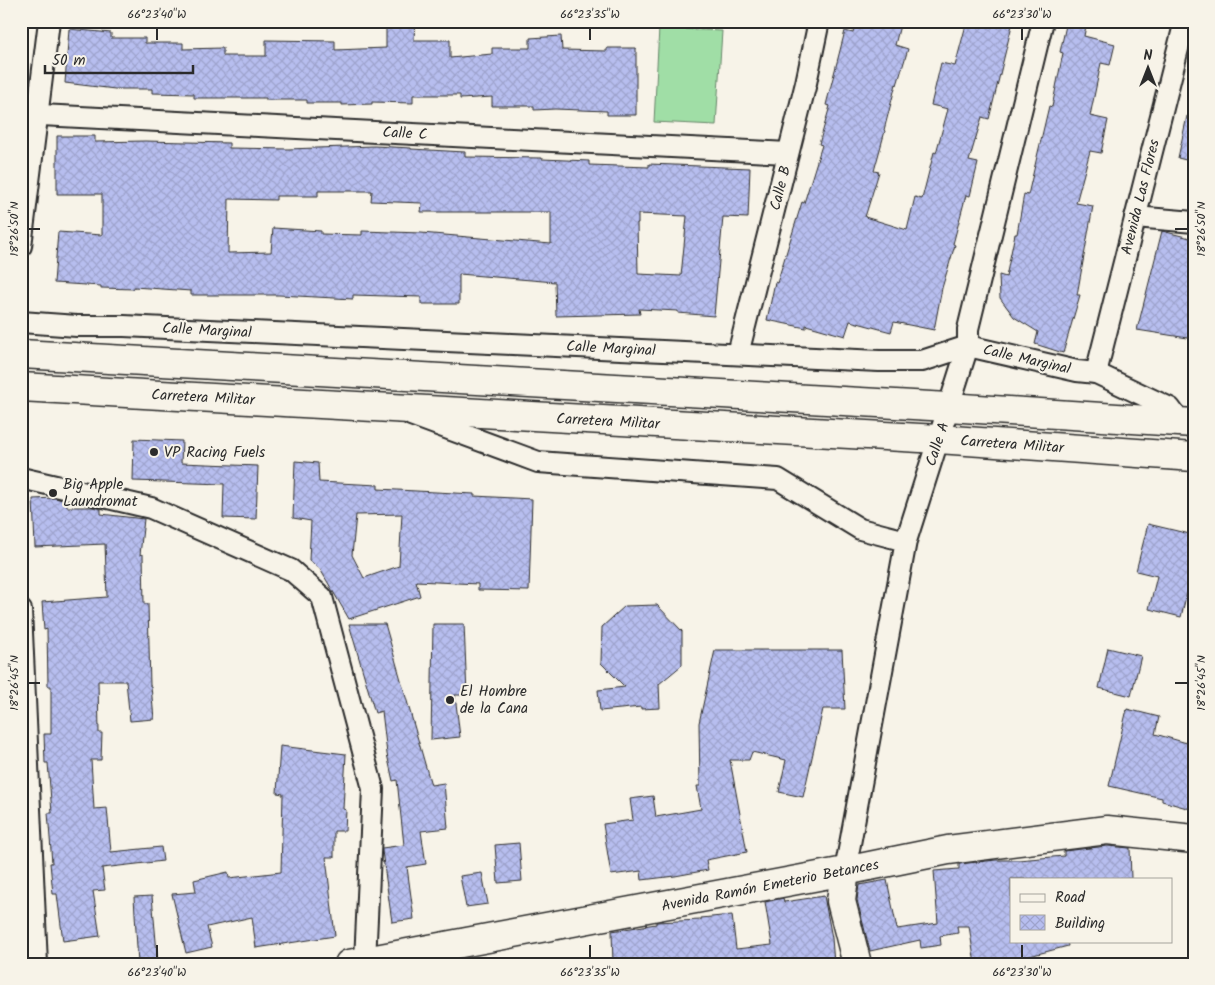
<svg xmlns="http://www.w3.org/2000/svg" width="1215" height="985" viewBox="0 0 1215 985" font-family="Kalam,sans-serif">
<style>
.pitch{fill:#a0dea6;stroke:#668468}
.building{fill:url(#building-cross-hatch);stroke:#2b2b2b;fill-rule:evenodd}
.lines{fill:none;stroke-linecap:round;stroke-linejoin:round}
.street-casing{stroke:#2b2b2b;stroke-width:24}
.secondary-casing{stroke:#2b2b2b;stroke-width:31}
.street{stroke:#f7f3e8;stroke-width:20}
.secondary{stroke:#f7f3e8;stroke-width:28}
.ticks{fill:none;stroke:#2b2b2b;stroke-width:2}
.poi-dot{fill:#2b2b2b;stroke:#f7f3e8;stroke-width:2}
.labels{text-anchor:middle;stroke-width:4;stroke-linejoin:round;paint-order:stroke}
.street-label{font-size:15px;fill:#2b2b2b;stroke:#f7f3e8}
.poi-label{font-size:15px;fill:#2b2b2b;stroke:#f7f3e8;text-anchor:start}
.neatline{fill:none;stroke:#2b2b2b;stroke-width:2}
.ticks-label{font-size:12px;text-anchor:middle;fill:#2b2b2b}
</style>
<defs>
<pattern id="building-cross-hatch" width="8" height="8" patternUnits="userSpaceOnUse" patternTransform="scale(1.25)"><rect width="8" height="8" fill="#b7beef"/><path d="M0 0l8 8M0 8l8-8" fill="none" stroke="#9ea3cd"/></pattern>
</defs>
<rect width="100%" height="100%" fill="#f7f3e8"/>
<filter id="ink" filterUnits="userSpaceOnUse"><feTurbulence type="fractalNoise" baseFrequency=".02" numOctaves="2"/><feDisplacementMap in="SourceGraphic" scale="10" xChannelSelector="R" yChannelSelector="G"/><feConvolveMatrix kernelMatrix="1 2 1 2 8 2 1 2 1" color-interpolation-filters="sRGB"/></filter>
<g filter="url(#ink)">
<path class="pitch" d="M 659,28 L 722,31 L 716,125 L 654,122 Z"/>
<g class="building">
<path d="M 386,21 L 415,21 L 414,40 L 450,40 L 450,58 L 492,54 L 492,48 L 530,48 L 530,38 L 561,36 L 562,50 L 607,51 L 607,48 L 636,48 L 636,115 L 607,115 L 607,111 L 555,109 L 534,110 L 534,106 L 492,106 L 492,97 L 460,99 L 460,95 L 413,95 L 413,103 L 372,102 L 372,104 L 342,105 L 342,103 L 307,103 L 307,100 L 266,100 L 266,98 L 194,98 L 194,94 L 152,93 L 152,89 L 115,89 L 65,83 L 69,29 L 111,33 L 111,38 L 145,38 L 145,43 L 183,43 L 183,49 L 223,48 L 223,56 L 266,56 L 266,40 L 335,41 L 335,50 L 386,48 Z"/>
<path d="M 856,21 L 901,21 L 895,45 L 908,49 L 897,85 L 896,84 L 884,130 L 885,131 L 874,171 L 879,172 L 865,217 L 907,230 L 915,197 L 922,199 L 934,152 L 936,153 L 948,109 L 931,105 L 941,63 L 955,66 L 967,21 L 1013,21 L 989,119 L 982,117 L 969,161 L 978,163 L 970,196 L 966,195 L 953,244 L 955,245 L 942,288 L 934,330 L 894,322 L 891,332 L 850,321 L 845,336 L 806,325 L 806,328 L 767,320 L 775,282 L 777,283 L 802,202 L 804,203 L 822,145 L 819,144 L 830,106 L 826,105 L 845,31 L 853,33 Z"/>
<path d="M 1067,21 L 1087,21 L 1084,36 L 1115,44 L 1110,65 L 1101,63 L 1090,116 L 1108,120 L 1101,153 L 1090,151 L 1076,203 L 1093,206 L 1077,295 L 1080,295 L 1063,353 L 1035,344 L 1038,332 L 1014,317 L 1000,298 L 999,275 L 1006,277 L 1015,234 L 1017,234 L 1024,194 L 1028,195 L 1049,106 L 1052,107 L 1063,53 L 1060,52 Z"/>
<path d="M 1187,116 L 1194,116 L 1194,162 L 1178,158 Z"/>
<path d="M 57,136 L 95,136 L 95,142 L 145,141 L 229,143 L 229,148 L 288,149 L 374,146 L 411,148 L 411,149 L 465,152 L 465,157 L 542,158 L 542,159 L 589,161 L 589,165 L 649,167 L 649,164 L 750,168 L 748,218 L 723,217 L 714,316 L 678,313 L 678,311 L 639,309 L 640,314 L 556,316 L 555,282 L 459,274 L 459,304 L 421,304 L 421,297 L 353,295 L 353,299 L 279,295 L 191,295 L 191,291 L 134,287 L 134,289 L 101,288 L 101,286 L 54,283 L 58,232 L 102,235 L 102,194 L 57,194 ZM 318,191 L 372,191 L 371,201 L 422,203 L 421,212 L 551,212 L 551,244 L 421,233 L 362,231 L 362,235 L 321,234 L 321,231 L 273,228 L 271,252 L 228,253 L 229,199 L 276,200 L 276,196 L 318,196 ZM 638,214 L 687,216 L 681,276 L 638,274 L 637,223 L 638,223 Z"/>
<path d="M 1162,231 L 1194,239 L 1194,339 L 1137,330 Z"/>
<path d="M 134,439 L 182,441 L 181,463 L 258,466 L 256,519 L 223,518 L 224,484 L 133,481 Z"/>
<path d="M 295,461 L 318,463 L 319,482 L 378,485 L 378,489 L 474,494 L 474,496 L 532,499 L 529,591 L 478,590 L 478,584 L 416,581 L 420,596 L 349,619 L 320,569 L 309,560 L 311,521 L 293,518 ZM 402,514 L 399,566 L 364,578 L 352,555 L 356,515 Z"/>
<path d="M 55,498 L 67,501 L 67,507 L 92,507 L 101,509 L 101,514 L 144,519 L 140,555 L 143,554 L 144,604 L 148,604 L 150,686 L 151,686 L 154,719 L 130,721 L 126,681 L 98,681 L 99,733 L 102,733 L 101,760 L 91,760 L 94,809 L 107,808 L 111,852 L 161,847 L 163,861 L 102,868 L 105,890 L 93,891 L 100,936 L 63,941 L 57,894 L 53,894 L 50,863 L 52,863 L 48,813 L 52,813 L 48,763 L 45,763 L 44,734 L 51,734 L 51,686 L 48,686 L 47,629 L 44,630 L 42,602 L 107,597 L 105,544 L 35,547 L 33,499 Z"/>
<path d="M 1148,524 L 1194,535 L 1194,565 L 1181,617 L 1149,609 L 1157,576 L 1136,571 Z"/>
<path d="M 657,605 L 682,631 L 682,665 L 659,684 L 660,708 L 641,709 L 641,707 L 600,711 L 598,690 L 625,687 L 601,663 L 602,627 L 625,606 Z"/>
<path d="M 349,624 L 385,624 L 431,785 L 444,783 L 448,828 L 421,831 L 426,864 L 407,867 L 414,919 L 392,922 L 382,851 L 382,848 L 404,845 L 397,780 L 393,781 L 387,754 L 382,711 L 375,713 Z"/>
<path d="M 433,624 L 464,624 L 467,695 L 455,695 L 460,737 L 431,740 Z"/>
<path d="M 1108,648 L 1141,656 L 1131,696 L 1099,688 Z"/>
<path d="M 715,650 L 842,650 L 845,709 L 823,709 L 803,797 L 779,792 L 786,760 L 752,752 L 749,760 L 730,760 L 747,852 L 706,860 L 708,870 L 675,876 L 642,880 L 641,871 L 611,875 L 603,824 L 633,820 L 630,799 L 653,796 L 656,817 L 701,809 L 697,786 L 700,786 L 699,723 Z"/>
<path d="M 1127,709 L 1159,717 L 1155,734 L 1194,745 L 1194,810 L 1162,801 L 1162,798 L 1109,786 Z"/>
<path d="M 280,746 L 346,754 L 343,809 L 346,810 L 345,831 L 334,831 L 334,857 L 326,857 L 335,936 L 256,948 L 252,917 L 207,927 L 212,947 L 186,953 L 172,894 L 196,892 L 194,880 L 228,872 L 229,878 L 281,872 L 283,794 L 277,793 Z"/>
<path d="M 519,843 L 522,881 L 498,883 L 495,845 Z"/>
<path d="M 1107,846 L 1130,848 L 1131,879 L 1011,879 L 1011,941 L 1067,941 L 1068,946 L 999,964 L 975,964 L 969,926 L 957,926 L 958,933 L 940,936 L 941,945 L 921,948 L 920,940 L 870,951 L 857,900 L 859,885 L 887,880 L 897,929 L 938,923 L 934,871 L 959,869 L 959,864 L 996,860 L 1018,860 L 1064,856 L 1064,851 Z"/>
<path d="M 482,873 L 488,904 L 466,907 L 460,876 Z"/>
<path d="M 152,896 L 158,964 L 138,964 L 134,897 Z"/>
<path d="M 824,896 L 832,938 L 834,964 L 613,964 L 612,931 L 656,924 L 656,922 L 701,920 L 701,918 L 732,915 L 736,949 L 772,945 L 765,902 L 783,898 L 784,902 Z"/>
</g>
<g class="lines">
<g class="street-casing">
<g id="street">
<path d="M 21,114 L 788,153"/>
<path d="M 1135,217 L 1194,222"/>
<path d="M 21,246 L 49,21"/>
<path d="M 21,322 L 77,326 L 124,326 L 879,361 L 922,361 L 968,346 L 1077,371 L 1096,373 L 1170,408 L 1181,423"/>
<path d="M 738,354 L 806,83 L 819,21"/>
<path d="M 1096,373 L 1185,21"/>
<path d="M 411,415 L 538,462 L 778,479 L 860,529 L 906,541"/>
<path d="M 21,478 L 151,508 L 291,570 L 322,597 L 373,789 L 365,961"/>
<path d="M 21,610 L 37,964"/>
<path d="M 845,871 L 906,541 L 968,346 L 968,329 L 1043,21"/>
</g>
</g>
<g class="secondary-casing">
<g id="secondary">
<path d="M 21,354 L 948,407 L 1194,423"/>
<path d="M 21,387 L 938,439 L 1194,457"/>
<path d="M 845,871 L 841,901 L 857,964"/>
<path d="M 349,964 L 845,871 L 948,850 L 1107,830 L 1194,839"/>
</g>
</g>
<use href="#street" class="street"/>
<use href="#secondary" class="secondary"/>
</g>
</g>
<path class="ticks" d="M 157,28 L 157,40M 590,28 L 590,40M 1022,28 L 1022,40M 28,229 L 40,229M 1175,229 L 1188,229M 28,683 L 40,683M 1175,683 L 1188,683M 157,945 L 157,958M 590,945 L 590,958M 1022,945 L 1022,958"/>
<g class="poi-dot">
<circle cx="154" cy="452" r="5"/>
<circle cx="53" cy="493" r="5"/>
<circle cx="450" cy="700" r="5"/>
</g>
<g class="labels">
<g class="street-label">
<text transform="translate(405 133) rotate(3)" y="5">Calle C</text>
<text transform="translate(780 188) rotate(-76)" y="5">Calle B</text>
<text transform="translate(1140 197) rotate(-76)" y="5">Avenida Las Flores</text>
<text transform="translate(207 330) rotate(3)" y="5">Calle Marginal</text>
<text transform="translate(611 348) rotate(3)" y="5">Calle Marginal</text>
<text transform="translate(1027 359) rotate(13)" y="5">Calle Marginal</text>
<text transform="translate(203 397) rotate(3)" y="5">Carretera Militar</text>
<text transform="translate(608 421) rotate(3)" y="5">Carretera Militar</text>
<text transform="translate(937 444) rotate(-72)" y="5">Calle A</text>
<text transform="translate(1012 444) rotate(4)" y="5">Carretera Militar</text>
<text transform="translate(770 885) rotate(-11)" y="5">Avenida Ramón Emeterio Betances</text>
</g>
<g class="poi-label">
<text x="164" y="457">VP Racing Fuels</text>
<text x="63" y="489">Big Apple<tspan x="63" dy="17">Laundromat</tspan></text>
<text x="460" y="696">El Hombre<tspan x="460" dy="17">de la Cana</tspan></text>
</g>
</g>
<rect width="1215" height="985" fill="none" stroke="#f7f3e8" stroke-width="55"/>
<rect x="1010" y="878" width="162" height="65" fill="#f7f3e8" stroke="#a5a39c"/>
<rect x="1020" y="894" width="25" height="8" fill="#f7f3e8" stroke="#a5a39c"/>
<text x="1055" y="902" font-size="15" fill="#2b2b2b">Road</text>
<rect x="1020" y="915" width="25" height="15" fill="url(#building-cross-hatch)" stroke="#a5a39c"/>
<text x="1055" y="928" font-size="15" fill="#2b2b2b">Building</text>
<g transform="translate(1148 68)" stroke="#f7f3e8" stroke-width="4" paint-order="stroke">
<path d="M0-4L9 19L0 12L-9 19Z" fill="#2b2b2b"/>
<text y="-8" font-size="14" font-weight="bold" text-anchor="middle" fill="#2b2b2b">N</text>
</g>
<path d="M45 65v8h148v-8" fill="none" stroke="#2b2b2b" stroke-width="2.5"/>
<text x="52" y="65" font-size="15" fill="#2b2b2b" stroke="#f7f3e8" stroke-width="4" paint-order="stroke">50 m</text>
<rect x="28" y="28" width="1160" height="930" class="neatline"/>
<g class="ticks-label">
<text x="157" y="18">66°23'40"W</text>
<text x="590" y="18">66°23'35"W</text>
<text x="1022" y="18">66°23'30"W</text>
<text transform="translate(14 229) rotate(-90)" y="4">18°26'50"N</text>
<text transform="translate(1201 229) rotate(-90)" y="4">18°26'50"N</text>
<text transform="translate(14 683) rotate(-90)" y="4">18°26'45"N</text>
<text transform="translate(1201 683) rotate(-90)" y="4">18°26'45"N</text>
<text x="157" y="976">66°23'40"W</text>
<text x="590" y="976">66°23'35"W</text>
<text x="1022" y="976">66°23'30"W</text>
</g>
</svg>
